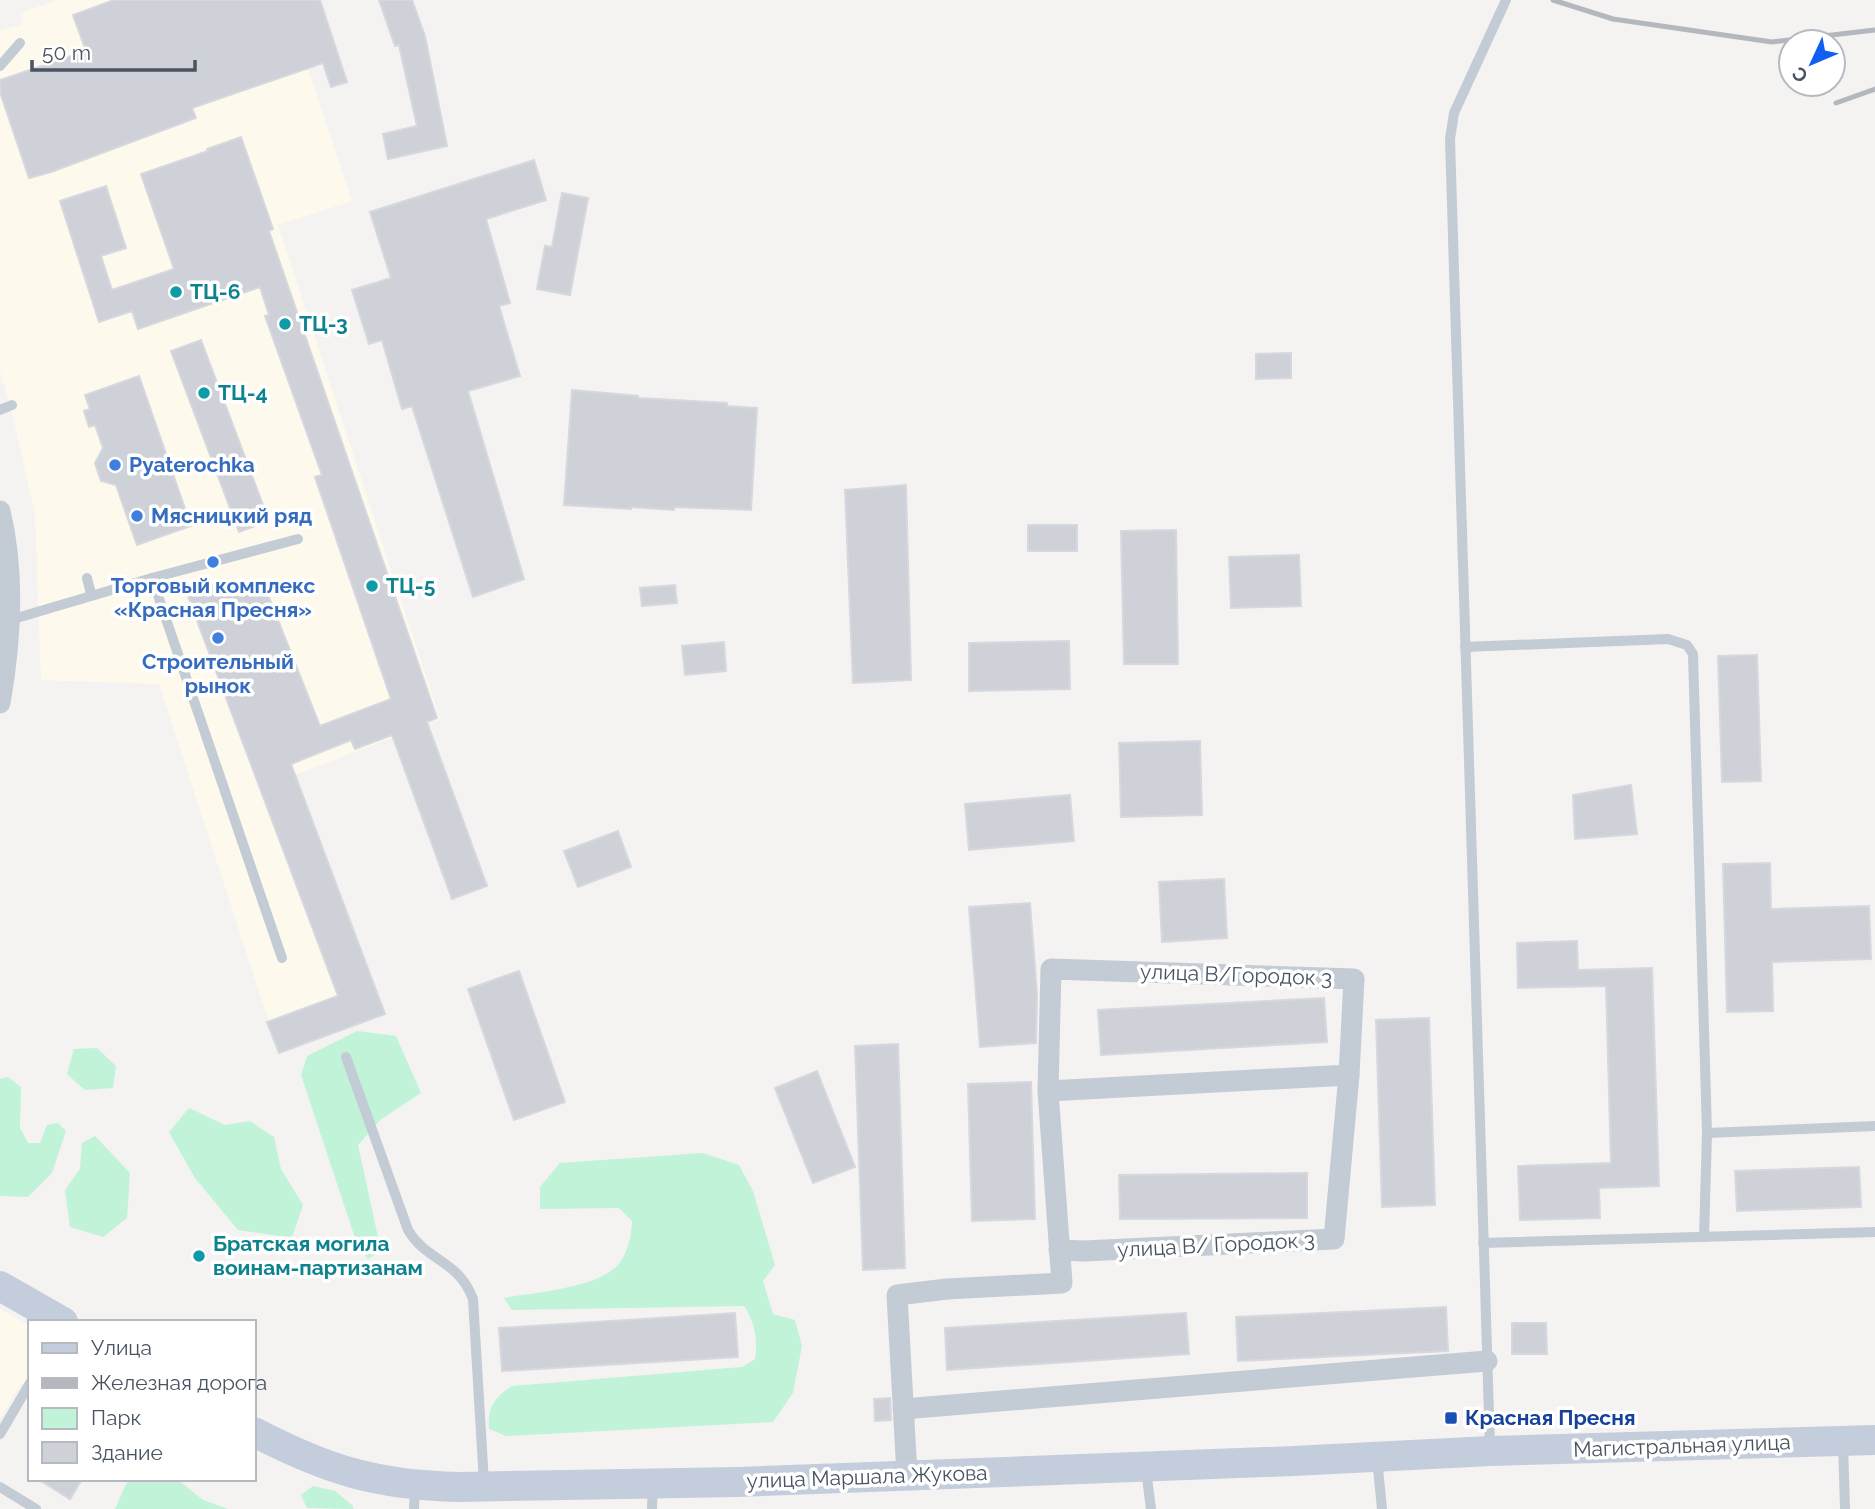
<svg xmlns="http://www.w3.org/2000/svg" width="1875" height="1509" viewBox="0 0 1875 1509" font-family="Raleway,sans-serif">
<style>
.commercial{fill:#fdfaed}
.green{fill:#c0f3d8}
.building{fill:#ced1d7;stroke:#d6d8de;stroke-width:2}
.lines{fill:none;stroke-linecap:round;stroke-linejoin:round}
.service{stroke:#c3cbd4;stroke-width:10}
.minor{stroke:#c3cbd4;stroke-width:21}
.secondary{stroke:#c4cddb;stroke-width:30}
.rail{stroke:#b4b7bd;stroke-width:5}
.culture-dot{fill:#0f9aa8;stroke:#fff;stroke-width:2.5}
.shop-dot{fill:#3f7fe0;stroke:#fff;stroke-width:2.5}
.transit-dot{fill:#1a4fb4;stroke:#fff;stroke-width:2.5}
.labels{text-anchor:middle;stroke-width:7;stroke-linejoin:round;paint-order:stroke}
.culture-label{font-size:21px;font-weight:bold;fill:#0d838f;stroke:#fff;text-anchor:start}
.shop-label{font-size:21px;font-weight:bold;fill:#366cbe;stroke:#fff;text-anchor:start}
.street-label{font-size:21px;fill:#495361;stroke:#fff}
.transit-label{font-size:21px;font-weight:bold;fill:#164399;stroke:#fff;text-anchor:start}
</style>
<rect width="100%" height="100%" fill="#f5f2f2"/>
<g class="commercial">
<path d="M 58,0 L 285,0 L 352,201 L 278,225 L 440,719 L 295,775 L 385,1014 L 279,1053 L 159,684 L 41,680 L 35,514 L 13,417 L 0,371 L 0,31 L 23,24 L 20,13 Z"/>
<path d="M 0,1309 L 30,1326 L 30,1388 L 21,1383 L 0,1419 Z"/>
</g>
<g class="green">
<path d="M 357,1031 L 396,1036 L 421,1093 L 380,1120 L 358,1145 L 381,1251 L 368,1259 L 356,1241 L 301,1075 L 307,1056 Z"/>
<path d="M 97,1048 L 116,1066 L 113,1088 L 85,1090 L 67,1074 L 74,1049 Z"/>
<path d="M 8,1077 L 21,1087 L 20,1128 L 28,1143 L 40,1143 L 47,1125 L 58,1123 L 66,1131 L 52,1173 L 28,1197 L 0,1196 L 0,1079 Z"/>
<path d="M 189,1108 L 225,1125 L 250,1121 L 274,1137 L 281,1169 L 303,1205 L 292,1238 L 238,1230 L 195,1178 L 169,1132 Z"/>
<path d="M 95,1136 L 130,1173 L 127,1218 L 103,1237 L 70,1227 L 65,1190 L 80,1169 L 82,1143 Z"/>
<path d="M 703,1153 L 739,1165 L 753,1191 L 775,1265 L 763,1281 L 773,1314 L 795,1320 L 802,1346 L 793,1393 L 773,1422 L 506,1436 L 489,1429 C 488,1406 494,1398 512,1386 L 742,1367 L 755,1359 C 758,1339 755,1323 744,1306 L 512,1310 L 504,1298 C 536,1292 591,1289 616,1267 C 627,1257 632,1235 632,1221 L 619,1208 L 540,1209 L 540,1187 L 560,1163 Z"/>
<path d="M 132,1479 L 177,1479 L 203,1500 L 228,1509 L 115,1509 L 126,1484 Z"/>
<path d="M 313,1486 L 335,1491 L 353,1506 L 353,1509 L 307,1508 L 301,1495 Z"/>
</g>
<g class="building">
<path d="M 114,0 L 320,0 L 347,82 L 331,87 L 323,63 L 192,108 L 196,118 L 51,172 L 29,178 L 0,92 L 0,80 L 86,51 L 73,15 Z"/>
<path d="M 379,0 L 412,0 L 425,36 L 447,146 L 388,159 L 383,134 L 417,126 L 399,45 L 395,46 Z"/>
<path d="M 241,137 L 273,229 L 269,231 L 437,718 L 427,722 L 487,886 L 452,899 L 392,735 L 355,749 L 351,740 L 291,764 L 385,1014 L 279,1053 L 267,1022 L 338,996 L 187,594 L 223,580 L 229,596 L 263,582 L 320,726 L 391,699 L 315,477 L 322,475 L 265,316 L 269,315 L 260,287 L 138,329 L 132,311 L 99,322 L 60,201 L 106,186 L 126,248 L 101,256 L 112,290 L 174,269 L 141,174 L 208,151 L 207,149 Z"/>
<path d="M 534,160 L 546,200 L 486,219 L 510,303 L 499,306 L 520,376 L 468,391 L 524,579 L 473,597 L 412,406 L 402,409 L 382,340 L 369,344 L 352,290 L 391,278 L 370,212 Z"/>
<path d="M 562,193 L 588,198 L 570,295 L 537,289 L 545,246 L 552,247 Z"/>
<path d="M 201,340 L 269,521 L 239,532 L 171,351 Z"/>
<path d="M 1291,353 L 1291,378 L 1256,379 L 1256,354 Z"/>
<path d="M 139,376 L 191,526 L 137,545 L 116,485 L 101,481 L 95,463 L 103,448 L 95,425 L 89,427 L 84,411 L 90,409 L 85,395 Z"/>
<path d="M 572,390 L 638,396 L 638,398 L 727,403 L 727,406 L 757,408 L 751,510 L 674,507 L 674,510 L 631,507 L 631,509 L 564,505 Z"/>
<path d="M 906,485 L 911,680 L 853,683 L 845,490 Z"/>
<rect x="1028" y="525" width="49" height="26"/>
<path d="M 1176,530 L 1178,664 L 1124,664 L 1121,531 Z"/>
<path d="M 1299,555 L 1301,606 L 1231,608 L 1229,557 Z"/>
<path d="M 675,585 L 677,603 L 642,606 L 640,588 Z"/>
<path d="M 1069,641 L 1070,689 L 969,691 L 969,643 Z"/>
<path d="M 724,642 L 726,671 L 685,675 L 682,646 Z"/>
<path d="M 1757,655 L 1761,781 L 1722,782 L 1718,656 Z"/>
<path d="M 1200,741 L 1202,815 L 1121,817 L 1119,743 Z"/>
<path d="M 1631,785 L 1637,834 L 1575,839 L 1573,795 Z"/>
<path d="M 1070,795 L 1074,841 L 969,850 L 965,804 Z"/>
<path d="M 618,831 L 631,867 L 578,887 L 564,851 Z"/>
<path d="M 1770,863 L 1771,909 L 1869,906 L 1871,959 L 1772,962 L 1773,1011 L 1727,1012 L 1723,864 Z"/>
<path d="M 1224,879 L 1227,938 L 1162,942 L 1159,882 Z"/>
<path d="M 1030,903 L 1037,994 L 1036,1043 L 980,1047 L 969,907 Z"/>
<path d="M 1577,941 L 1578,970 L 1652,968 L 1659,1186 L 1599,1188 L 1600,1218 L 1520,1220 L 1518,1166 L 1611,1163 L 1606,986 L 1518,988 L 1517,943 Z"/>
<path d="M 519,971 L 565,1102 L 514,1120 L 468,989 Z"/>
<path d="M 1324,998 L 1327,1042 L 1101,1055 L 1098,1010 Z"/>
<path d="M 1429,1018 L 1435,1205 L 1382,1207 L 1376,1020 Z"/>
<path d="M 898,1044 L 905,1268 L 863,1270 L 855,1046 Z"/>
<path d="M 817,1071 L 855,1167 L 813,1183 L 775,1088 Z"/>
<path d="M 1031,1082 L 1035,1219 L 972,1221 L 968,1084 Z"/>
<path d="M 1859,1167 L 1861,1207 L 1737,1211 L 1735,1171 Z"/>
<path d="M 1307,1173 L 1307,1218 L 1120,1219 L 1119,1175 Z"/>
<path d="M 1446,1307 L 1448,1351 L 1238,1361 L 1236,1317 Z"/>
<path d="M 735,1313 L 738,1357 L 502,1371 L 499,1328 Z"/>
<path d="M 1186,1313 L 1189,1354 L 947,1370 L 945,1328 Z"/>
<path d="M 1512,1323 L 1546,1323 L 1547,1354 L 1512,1354 Z"/>
<path d="M 890,1398 L 891,1420 L 875,1421 L 874,1399 Z"/>
<path d="M 38,1479 L 82,1479 L 70,1499 Z"/>
</g>
<g class="lines">
<g class="service">
<path d="M 0,66 L 20,43"/>
<path d="M 0,410 L 12,405"/>
<path d="M 87,578 L 91,594"/>
<path d="M 152,578 L 298,539"/>
<path d="M 10,620 L 152,578 L 282,958"/>
<path d="M 1465,647 L 1668,639 L 1687,645 L 1693,654 L 1707,1133 L 1704,1237"/>
<path d="M 346,1057 L 408,1230 C 427,1262 458,1259 473,1299 L 484,1483"/>
<path d="M 1707,1133 L 1875,1126"/>
<path d="M 1483,1243 L 1875,1232"/>
<path d="M 0,1434 L 30,1383"/>
<path d="M 1843,1442 L 1845,1509"/>
<path d="M 1490,1448 L 1450,139 L 1454,113 L 1506,0"/>
<path d="M 1377,1458 L 1382,1509"/>
<path d="M 1146,1470 L 1151,1509"/>
<path d="M 0,1487 L 36,1509"/>
<path d="M 414,1509 L 415,1485"/>
<path d="M 652,1509 L 653,1485"/>
</g>
<g class="minor">
<path d="M 0,511 C 15,573 11,640 0,703"/>
<path d="M 1059,1250 L 1084,1251 L 1334,1239 L 1349,1075"/>
<path d="M 903,1409 L 1487,1361"/>
<path d="M 907,1475 L 897,1295 L 947,1289 L 1062,1283 L 1048,1091 L 1051,969 L 1354,979 L 1349,1075 L 1048,1091"/>
</g>
<g class="secondary">
<path d="M 0,1286 L 63,1322"/>
<path d="M 254,1432 C 327,1470 376,1485 459,1487 L 738,1482 L 1294,1461 L 1490,1451 L 1875,1440"/>
</g>
<g class="rail">
<path d="M 1553,0 L 1613,19 L 1772,42 L 1875,30"/>
<path d="M 1836,103 L 1875,89"/>
</g>
</g>
<g class="culture-dot">
<circle cx="176" cy="292" r="7"/>
<circle cx="285" cy="324" r="7"/>
<circle cx="204" cy="393" r="7"/>
<circle cx="372" cy="586" r="7"/>
<circle cx="199" cy="1256" r="7"/>
</g>
<g class="shop-dot">
<circle cx="115" cy="465" r="7"/>
<circle cx="137" cy="516" r="7"/>
<circle cx="213" cy="562" r="7"/>
<circle cx="218" cy="638" r="7"/>
</g>
<rect class="transit-dot" x="1444" y="1411" width="14" height="14" rx="3.5"/>
<g class="labels">
<g class="culture-label">
<text x="190" y="299">ТЦ-6</text>
<text x="299" y="331">ТЦ-3</text>
<text x="218" y="400">ТЦ-4</text>
<text x="386" y="593">ТЦ-5</text>
<text x="213" y="1251">Братская могила<tspan x="213" dy="24">воинам-партизанам</tspan></text>
</g>
<g class="shop-label">
<text x="129" y="472">Pyaterochka</text>
<text x="151" y="523">Мясницкий ряд</text>
<text x="213" y="593" text-anchor="middle">Торговый комплекс<tspan x="213" dy="24">«Красная Пресня»</tspan></text>
<text x="218" y="669" text-anchor="middle">Строительный<tspan x="218" dy="24">рынок</tspan></text>
</g>
<g class="street-label">
<text transform="translate(1236 975) rotate(2)" y="7">улица В/Городок 3</text>
<text transform="translate(1216 1245) rotate(-3)" y="7">улица В/ Городок 3</text>
<text transform="translate(1682 1446) rotate(-2)" y="7">Магистральная улица</text>
<text transform="translate(867 1477) rotate(-2)" y="7">улица Маршала Жукова</text>
</g>
<g class="transit-label">
<text x="1465" y="1425">Красная Пресня</text>
</g>
</g>
<rect x="28" y="1320" width="228" height="161" fill="#ffffff" stroke="#b6bac0" stroke-width="2"/>
<rect x="42" y="1343" width="35" height="10" fill="#c4cddb" stroke="#b6bac0" stroke-width="2"/>
<text x="91" y="1355" font-size="21" fill="#495361">Улица</text>
<rect x="42" y="1378" width="35" height="10" fill="#b4b7bd" stroke="#b6bac0" stroke-width="2"/>
<text x="91" y="1390" font-size="21" fill="#495361">Железная дорога</text>
<rect x="42" y="1408" width="35" height="21" fill="#c0f3d8" stroke="#b6bac0" stroke-width="2"/>
<text x="91" y="1425" font-size="21" fill="#495361">Парк</text>
<rect x="42" y="1442" width="35" height="21" fill="#ced1d7" stroke="#b6bac0" stroke-width="2"/>
<text x="91" y="1460" font-size="21" fill="#495361">Здание</text>
<g transform="translate(1812 63) rotate(226)"><circle r="33" fill="#ffffff" stroke="#b6bac0" stroke-width="2"/>
<path d="M0-5L12 26L0 18L-12 26Z" fill="#115ef0"/>
<text y="-10" font-size="19" font-weight="bold" text-anchor="middle" fill="#495361">С</text>
</g>
<path d="M32 60v10h163v-10" fill="none" stroke="#495361" stroke-width="3.5"/>
<text x="42" y="60" font-size="21" fill="#495361" stroke="#ffffff" stroke-width="5" paint-order="stroke">50 m</text>
</svg>
